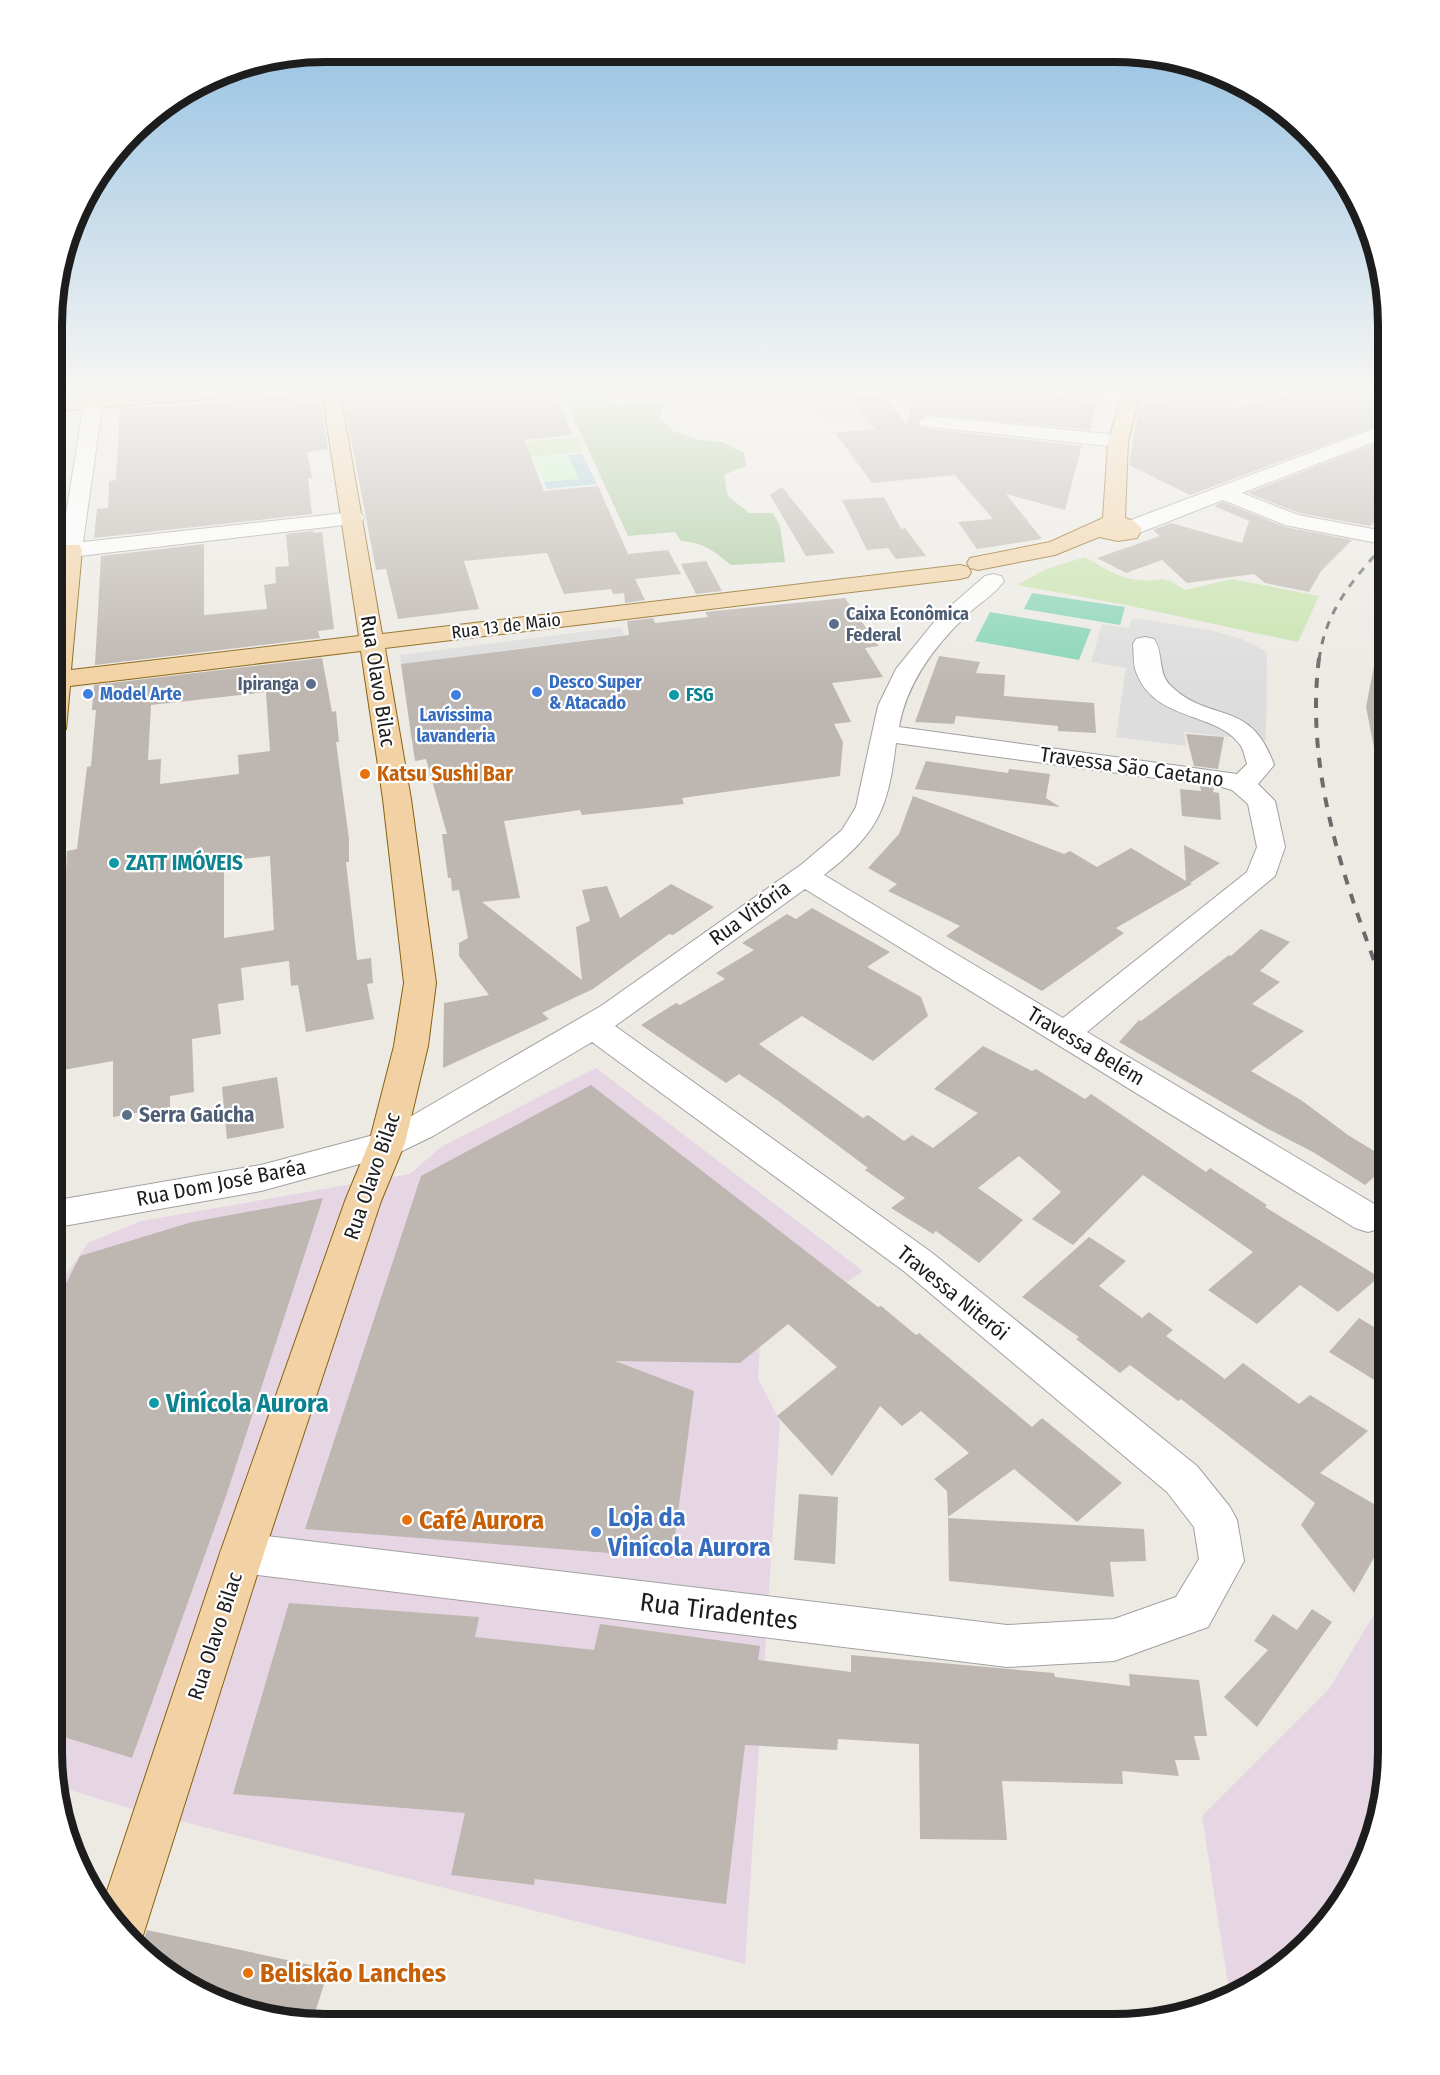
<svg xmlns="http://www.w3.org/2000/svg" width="1440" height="2075" viewBox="0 0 1440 2075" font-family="'Fira Sans Condensed',sans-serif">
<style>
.industrial{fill:#e6d6e3}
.grass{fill:#c7e3ae}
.forest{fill:#a9c99c}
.park{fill:#c4f4c9}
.pitch{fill:#89d5b9}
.parking{fill:#ddd}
.water{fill:#a8cbd7}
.building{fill:#bdb6b1;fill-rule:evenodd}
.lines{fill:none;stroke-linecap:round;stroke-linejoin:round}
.minor-casing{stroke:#a1a1a1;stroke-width:2}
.major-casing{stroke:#88610e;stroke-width:2}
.minor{fill:#fff;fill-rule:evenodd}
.major{fill:#f2d2a4;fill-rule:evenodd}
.rail-far1{stroke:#6b6b6b;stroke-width:3;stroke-dasharray:8 8;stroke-linecap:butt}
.rail{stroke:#6b6b6b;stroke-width:4;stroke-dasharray:10 10;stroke-linecap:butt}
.service-dot{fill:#5c6f8a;stroke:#fff;stroke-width:2}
.shop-dot{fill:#3f7fe0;stroke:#fff;stroke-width:2}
.culture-dot{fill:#0f9aa8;stroke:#fff;stroke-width:2}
.food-dot{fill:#e8710a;stroke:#fff;stroke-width:2}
.labels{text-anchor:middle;stroke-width:4.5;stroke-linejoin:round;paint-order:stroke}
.far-service-label{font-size:18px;font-weight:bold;fill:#4e5e75;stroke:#fff;text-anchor:start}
.far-street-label{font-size:18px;fill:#1d1d1d;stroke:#fff}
.far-shop-label{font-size:18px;font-weight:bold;fill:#366cbe;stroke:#fff;text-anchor:start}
.far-culture-label{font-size:18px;font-weight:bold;fill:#0d838f;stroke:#fff;text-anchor:start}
.street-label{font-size:21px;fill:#1d1d1d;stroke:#fff}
.food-label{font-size:21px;font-weight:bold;fill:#c56008;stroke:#fff;text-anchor:start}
.culture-label{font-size:21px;font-weight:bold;fill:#0d838f;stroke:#fff;text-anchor:start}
.service-label{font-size:21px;font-weight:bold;fill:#4e5e75;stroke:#fff;text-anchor:start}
.near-culture-label{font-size:26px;font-weight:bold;fill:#0d838f;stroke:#fff;text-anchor:start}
.near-shop-label{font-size:26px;font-weight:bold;fill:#366cbe;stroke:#fff;text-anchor:start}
.near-food-label{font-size:26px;font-weight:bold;fill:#c56008;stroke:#fff;text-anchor:start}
.near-street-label{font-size:26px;fill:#1d1d1d;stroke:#fff}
.rim{fill:none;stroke:#1d1d1d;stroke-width:8}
</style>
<rect width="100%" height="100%" fill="#edeae4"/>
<g class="industrial">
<path d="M 596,1068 L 863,1271 L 760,1343 L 758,1378 L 780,1421 L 745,1964 L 132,1809 L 60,1787 L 51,1750 L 52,1295 L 88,1243 L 141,1221 L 410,1174 L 441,1147 Z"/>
<path d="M 1388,1591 L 1388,1768 L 1374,1838 L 1343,1903 L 1295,1956 L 1230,1997 L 1202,1816 L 1329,1689 Z"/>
</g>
<g class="grass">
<path d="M 577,437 L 583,452 L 360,474 L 357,457 Z"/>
<path d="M 1085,557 C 1101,566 1118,578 1137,580 C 1165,583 1157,572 1185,590 L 1232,579 L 1319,596 L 1298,642 L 1131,606 L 1017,585 L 1046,569 Z"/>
</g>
<path class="forest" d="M 562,392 L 599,392 L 610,405 L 663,404 L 660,418 L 675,432 L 700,440 L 723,442 L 744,453 L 746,466 L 724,475 L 728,496 L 749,513 L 773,513 L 780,526 L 785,562 L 731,565 C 714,551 703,542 681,541 L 675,532 L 628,536 Z"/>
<path class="park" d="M 582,454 L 597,484 L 547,489 L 534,458 Z"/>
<g class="pitch">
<path d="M 1032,593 L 1125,607 L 1120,625 L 1024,609 Z"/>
<path d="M 990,612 L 1091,629 L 1079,660 L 975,641 Z"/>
</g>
<g class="parking">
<path d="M 799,392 L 816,392 L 827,401 L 848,400 L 876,428 L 863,429 L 855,420 L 821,421 Z"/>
<path d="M 1133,618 L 1209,630 L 1242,639 L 1267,652 L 1266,741 L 1184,732 L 1186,746 L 1116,737 L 1126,668 L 1091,662 L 1102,624 L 1128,628 Z"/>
<path d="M 621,627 L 624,635 L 435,660 L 452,733 L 411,738 L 400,655 Z"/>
</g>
<path class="water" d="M 582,454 L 597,484 L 547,489 L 544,482 L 579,479 L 568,455 Z"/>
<g class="building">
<path d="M 342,392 L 553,392 L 573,435 L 524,440 L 544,491 L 598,486 L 628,554 L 668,550 L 681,574 L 635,579 L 645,600 L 625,603 L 624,593 L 613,594 L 611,589 L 564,594 L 547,553 L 464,561 L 479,609 L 398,619 L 386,569 L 376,570 Z"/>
<path d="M 916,392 L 1029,392 L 1066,395 L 1066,399 L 1097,402 L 1090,430 L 928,414 L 916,422 L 921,428 L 1083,446 L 1081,448 L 1065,510 L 1006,494 L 1042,539 L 977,549 L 958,522 L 993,519 L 955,475 L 872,483 L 835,433 L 875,429 L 851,398 L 883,395 L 906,424 Z"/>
<path d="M 1162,392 L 1230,392 L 1232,408 L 1300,392 L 1389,392 L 1389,421 L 1190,495 L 1129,465 L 1139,407 L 1146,408 L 1147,403 L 1162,404 Z"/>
<path d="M 293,394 L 295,404 L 321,402 L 328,449 L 307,452 L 312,478 L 308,478 L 312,514 L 94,538 L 97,509 L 108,508 L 109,481 L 116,480 L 120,408 L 191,405 Z"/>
<path d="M 1389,438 L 1389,521 L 1379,518 L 1370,526 L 1299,513 L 1248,493 Z"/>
<path d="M 782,487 L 835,553 L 806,556 L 770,495 Z"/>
<path d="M 884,497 L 901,529 L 905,528 L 926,556 L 896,559 L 888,548 L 867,550 L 842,500 Z"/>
<path d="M 1223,502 L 1285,527 L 1352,540 L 1321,571 L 1309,592 L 1265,583 L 1254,574 L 1187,583 L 1162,560 L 1126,573 L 1097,558 L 1160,536 L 1153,530 L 1171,523 L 1242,543 L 1249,521 L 1214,506 Z"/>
<path d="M 313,531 L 314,533 L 322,532 L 334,629 L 318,631 L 320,638 L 95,665 L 101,556 L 204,544 L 204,615 L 267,609 L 264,585 L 276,583 L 275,567 L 289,566 L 286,534 Z"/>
<path d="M 706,561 L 722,591 L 696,594 L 681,564 Z"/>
<path d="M 845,598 L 879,646 L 865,648 L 883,677 L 832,683 L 851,722 L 834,724 L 843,742 L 840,776 L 682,798 L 684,804 L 582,815 L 580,810 L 504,821 L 520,898 L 482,902 L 582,980 L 576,927 L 590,921 L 582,890 L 607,886 L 620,918 L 671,884 L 714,907 L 673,935 L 669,934 L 593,989 L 542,1013 L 549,1019 L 443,1068 L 444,1003 L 489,995 L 459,956 L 459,943 L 468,938 L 459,890 L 452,891 L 451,878 L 448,878 L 442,834 L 447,834 L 426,759 L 415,761 L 401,664 L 629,635 L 627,621 L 653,618 L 655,623 L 708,617 L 705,612 Z"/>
<path d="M 1377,651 L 1389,652 L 1389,762 L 1377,763 L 1366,707 Z"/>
<path d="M 939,656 L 980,662 L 976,673 L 1005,675 L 1004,696 L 1094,703 L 1096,733 L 1058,731 L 1058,726 L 956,716 L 954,724 L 915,722 Z"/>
<path d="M 322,658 L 332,712 L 336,711 L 339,742 L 336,742 L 349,839 L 349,862 L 346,862 L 357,960 L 371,958 L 373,983 L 367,984 L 374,1019 L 306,1032 L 298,985 L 291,986 L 289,961 L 241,968 L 244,1000 L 218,1004 L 221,1034 L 192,1039 L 194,1092 L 170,1096 L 170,1107 L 113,1117 L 113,1061 L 63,1070 L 64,955 L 62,956 L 67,851 L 77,849 L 87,767 L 91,766 L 96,710 L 92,710 L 94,685 ZM 266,692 L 270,751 L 238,755 L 239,774 L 160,784 L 161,759 L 148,760 L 151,705 ZM 270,856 L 274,930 L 224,938 L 224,861 Z"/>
<path d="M 1186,734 L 1224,737 L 1218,769 L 1194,766 Z"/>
<path d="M 926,761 L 1008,773 L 1009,769 L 1050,774 L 1046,798 L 1060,807 L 915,789 Z"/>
<path d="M 1200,786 L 1214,788 L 1213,792 L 1219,793 L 1221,820 L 1182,816 L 1180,789 L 1201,791 Z"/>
<path d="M 913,796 L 1064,854 L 1070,851 L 1097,867 L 1131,848 L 1186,881 L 1184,845 L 1220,863 L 1190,883 L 1192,884 L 1116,928 L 1124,933 L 1042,991 L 946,936 L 960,926 L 888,891 L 897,884 L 868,868 L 899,834 Z"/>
<path d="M 812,908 L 890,952 L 867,967 L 921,997 L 928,1016 L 873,1061 L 802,1016 L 759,1044 L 863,1118 L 868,1115 L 904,1141 L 912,1135 L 933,1148 L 978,1113 L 934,1089 L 983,1046 L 1032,1071 L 1036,1069 L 1085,1099 L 1091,1094 L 1206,1172 L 1210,1168 L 1267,1205 L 1265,1207 L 1379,1277 L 1338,1312 L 1300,1285 L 1257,1324 L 1208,1290 L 1253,1252 L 1143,1175 L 1073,1245 L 1032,1219 L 1061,1192 L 1019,1156 L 978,1188 L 1023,1220 L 979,1263 L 936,1231 L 933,1234 L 891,1208 L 905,1198 L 865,1170 L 868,1168 L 777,1100 L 739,1074 L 726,1083 L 641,1025 L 676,1003 L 680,1005 L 725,979 L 716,973 L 754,950 L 742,943 L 787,914 L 796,919 Z"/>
<path d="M 1261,929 L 1290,942 L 1260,971 L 1280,982 L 1252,1004 L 1304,1031 L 1251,1071 L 1301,1100 L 1348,1135 L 1389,1160 L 1389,1164 L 1365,1185 L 1313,1152 L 1268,1129 L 1119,1042 L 1139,1020 L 1141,1021 L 1229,955 L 1231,956 Z"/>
<path d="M 277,1077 L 284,1128 L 227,1139 L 222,1087 Z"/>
<path d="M 591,1085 L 878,1307 L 881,1306 L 916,1335 L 919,1333 L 1032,1427 L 1042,1418 L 1122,1483 L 1077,1522 L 1014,1469 L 948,1517 L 947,1491 L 934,1479 L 969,1453 L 921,1411 L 902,1426 L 880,1406 L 832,1476 L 777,1416 L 837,1367 L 788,1324 L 740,1363 L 615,1361 L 694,1391 L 672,1558 L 305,1529 L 421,1176 Z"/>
<path d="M 323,1198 L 226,1496 L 132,1758 L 51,1733 L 52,1311 L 80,1256 L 192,1222 Z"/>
<path d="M 1089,1237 L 1126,1261 L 1099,1286 L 1142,1318 L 1149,1312 L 1173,1330 L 1166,1336 L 1225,1379 L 1243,1363 L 1299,1404 L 1310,1395 L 1368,1431 L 1320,1473 L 1388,1512 L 1388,1533 L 1354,1593 L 1301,1525 L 1315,1503 L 1181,1399 L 1178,1401 L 1130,1365 L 1120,1373 L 1076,1339 L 1079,1337 L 1022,1297 Z"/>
<path d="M 1359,1318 L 1389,1336 L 1389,1389 L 1329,1352 Z"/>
<path d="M 799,1494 L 838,1497 L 835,1564 L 794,1560 Z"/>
<path d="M 948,1518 L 1144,1529 L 1146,1561 L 1110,1562 L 1114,1597 L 949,1581 Z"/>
<path d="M 289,1603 L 479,1617 L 475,1637 L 594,1650 L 600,1624 L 760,1646 L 758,1660 L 851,1672 L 851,1655 L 1054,1673 L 1055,1677 L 1130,1686 L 1129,1674 L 1199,1680 L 1207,1736 L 1194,1736 L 1200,1760 L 1175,1760 L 1179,1776 L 1122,1771 L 1123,1784 L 1002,1781 L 1007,1840 L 920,1839 L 919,1744 L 838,1739 L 837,1750 L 745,1745 L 726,1904 L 535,1879 L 534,1885 L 451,1875 L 465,1813 L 233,1794 Z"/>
<path d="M 1312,1609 L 1332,1622 L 1257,1727 L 1224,1697 L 1268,1650 L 1254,1641 L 1273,1614 L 1297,1630 Z"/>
<path d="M 147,1930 L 329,1969 L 312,2022 L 289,2022 L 172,1978 L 140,1950 Z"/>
</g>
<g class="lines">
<g class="minor-casing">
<g id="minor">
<path d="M 86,392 L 104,392 L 83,542 L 353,512 L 361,513 L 364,518 L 361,523 L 353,524 L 71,557 L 63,555 L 60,550 Z"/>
<path d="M 1089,392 L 1137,392 L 1139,395 C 1132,405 1096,401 1089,392 Z"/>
<path d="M 928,416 L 1118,435 L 1125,437 L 1128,441 L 1125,445 L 1118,447 L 921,426 L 918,422 Z"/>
<path d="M 1389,423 L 1389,436 L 1242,493 L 1298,515 L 1389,532 L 1389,542 L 1382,544 L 1285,525 L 1223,500 L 1139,533 L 1123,533 L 1120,528 L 1123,523 Z"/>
<path d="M 993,574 L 1001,576 L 1004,581 C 996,593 981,602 969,613 C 936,644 907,681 899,727 L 1237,774 L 1247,764 C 1245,758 1244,751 1241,746 C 1218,711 1155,723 1136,672 C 1133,664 1134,653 1133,644 L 1136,639 L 1145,637 L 1154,639 C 1164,653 1157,673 1171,686 C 1210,724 1251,698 1274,765 L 1258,784 L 1275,801 L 1285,847 L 1275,876 L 1087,1032 L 1381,1208 L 1386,1218 L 1381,1228 L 1368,1232 L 1355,1228 L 805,889 L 615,1026 L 931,1252 L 1197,1466 L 1230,1507 L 1237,1520 L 1244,1561 L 1208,1627 L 1114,1661 L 1007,1667 L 242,1573 L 226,1567 L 220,1553 L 226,1539 L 242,1533 L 1007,1625 L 1114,1619 L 1176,1597 L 1199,1559 L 1194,1527 L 1167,1492 L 905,1272 L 592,1042 L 433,1136 L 396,1154 L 261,1191 L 52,1228 L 52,1201 L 261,1165 L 370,1136 L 408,1118 L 601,1006 L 802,864 L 842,830 L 856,807 L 878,706 L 896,669 L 939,616 L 985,576 ZM 896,743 L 1222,787 L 1232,790 L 1248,804 L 1257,847 L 1247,872 L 1063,1018 L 824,875 C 878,833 888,810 896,743 Z"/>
</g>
</g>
<g class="major-casing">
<g id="major">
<path d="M 146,392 L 231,392 L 222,398 L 53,411 L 53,399 Z"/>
<path d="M 322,392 L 340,392 L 382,634 L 960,565 L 968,567 L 971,572 L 968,577 L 960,579 L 385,648 L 411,799 L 436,983 L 428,1046 L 405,1143 L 381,1201 L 264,1553 L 139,1948 L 119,1930 L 102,1906 L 220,1553 L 345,1201 L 369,1143 L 394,1046 L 404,983 L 383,799 L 361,651 L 70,686 L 66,729 L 62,735 L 53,737 L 53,613 L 59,558 L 53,559 L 53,545 L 79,545 L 82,550 L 71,670 L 359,636 Z"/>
<path d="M 1123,392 L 1141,392 L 1128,441 L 1125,518 L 1134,521 L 1142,529 L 1137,538 L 1118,541 L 1099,537 L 1055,555 L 978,570 L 970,568 L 967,563 L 970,558 L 1050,542 L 1103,518 L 1108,441 Z"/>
</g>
</g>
<use href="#minor" class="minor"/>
<use href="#major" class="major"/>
<path class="rail-far1" d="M 1319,660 C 1326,607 1356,577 1389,539"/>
<path class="rail" d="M 1319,658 C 1304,778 1348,890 1389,1001"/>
</g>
<linearGradient id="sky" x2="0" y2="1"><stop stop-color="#8ebde1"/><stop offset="0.57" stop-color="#f7f6f3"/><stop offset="1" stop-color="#f7f6f3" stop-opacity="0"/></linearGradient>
<rect width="1440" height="683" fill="url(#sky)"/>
<g class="service-dot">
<circle cx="834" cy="624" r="6"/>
<circle cx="311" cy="684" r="6"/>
<circle cx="127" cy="1115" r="6"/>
</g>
<g class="shop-dot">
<circle cx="537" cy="692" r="6"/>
<circle cx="88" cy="694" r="6"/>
<circle cx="456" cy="695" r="6"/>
<circle cx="596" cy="1532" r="6"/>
</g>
<g class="culture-dot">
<circle cx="674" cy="695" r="6"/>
<circle cx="114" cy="863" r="6"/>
<circle cx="154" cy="1403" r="6"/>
</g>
<g class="food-dot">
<circle cx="365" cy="774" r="6"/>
<circle cx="407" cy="1520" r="6"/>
<circle cx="248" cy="1973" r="6"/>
</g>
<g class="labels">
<g class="far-service-label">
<text x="846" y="620">Caixa Econômica<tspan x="846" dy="21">Federal</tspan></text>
<text x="299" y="690" text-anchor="end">Ipiranga</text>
</g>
<g class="far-street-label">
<text transform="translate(506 626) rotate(-7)" y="6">Rua 13 de Maio</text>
</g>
<g class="far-shop-label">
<text x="549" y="688">Desco Super<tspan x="549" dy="21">&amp; Atacado</tspan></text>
<text x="100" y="700">Model Arte</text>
<text x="456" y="721" text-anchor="middle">Lavíssima<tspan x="456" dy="21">lavanderia</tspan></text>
</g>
<g class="far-culture-label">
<text x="686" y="701">FSG</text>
</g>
<g class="street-label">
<text transform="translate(378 681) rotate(81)" y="7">Rua Olavo Bilac</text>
<text transform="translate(1132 767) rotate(8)" y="7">Travessa São Caetano</text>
<text transform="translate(750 913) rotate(-36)" y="7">Rua Vitória</text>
<text transform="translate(1086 1046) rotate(31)" y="7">Travessa Belém</text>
<text transform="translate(372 1176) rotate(-71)" y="7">Rua Olavo Bilac</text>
<text transform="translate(221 1183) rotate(-11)" y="7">Rua Dom José Baréa</text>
<text transform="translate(953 1293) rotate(39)" y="7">Travessa Niterói</text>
<text transform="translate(215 1636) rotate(-72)" y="7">Rua Olavo Bilac</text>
</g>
<g class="food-label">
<text x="377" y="781">Katsu Sushi Bar</text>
</g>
<g class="culture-label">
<text x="126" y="870">ZATT IMÓVEIS</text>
</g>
<g class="service-label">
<text x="139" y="1122">Serra Gaúcha</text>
</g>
<g class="near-culture-label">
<text x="166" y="1412">Vinícola Aurora</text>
</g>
<g class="near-shop-label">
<text x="608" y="1526">Loja da<tspan x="608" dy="30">Vinícola Aurora</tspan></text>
</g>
<g class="near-food-label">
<text x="419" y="1529">Café Aurora</text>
<text x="260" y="1982">Beliskão Lanches</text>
</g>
<g class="near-street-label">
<text transform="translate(719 1611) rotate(7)" y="9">Rua Tiradentes</text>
</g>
</g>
<path d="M0 0H1440V2075H0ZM325 62H1115A263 263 0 0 1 1378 325V1751A263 263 0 0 1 1115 2014H325A263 263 0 0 1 62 1751V325A263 263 0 0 1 325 62Z" fill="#fff" fill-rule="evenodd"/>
<path class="rim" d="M325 62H1115A263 263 0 0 1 1378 325V1751A263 263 0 0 1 1115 2014H325A263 263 0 0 1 62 1751V325A263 263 0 0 1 325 62Z"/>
</svg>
